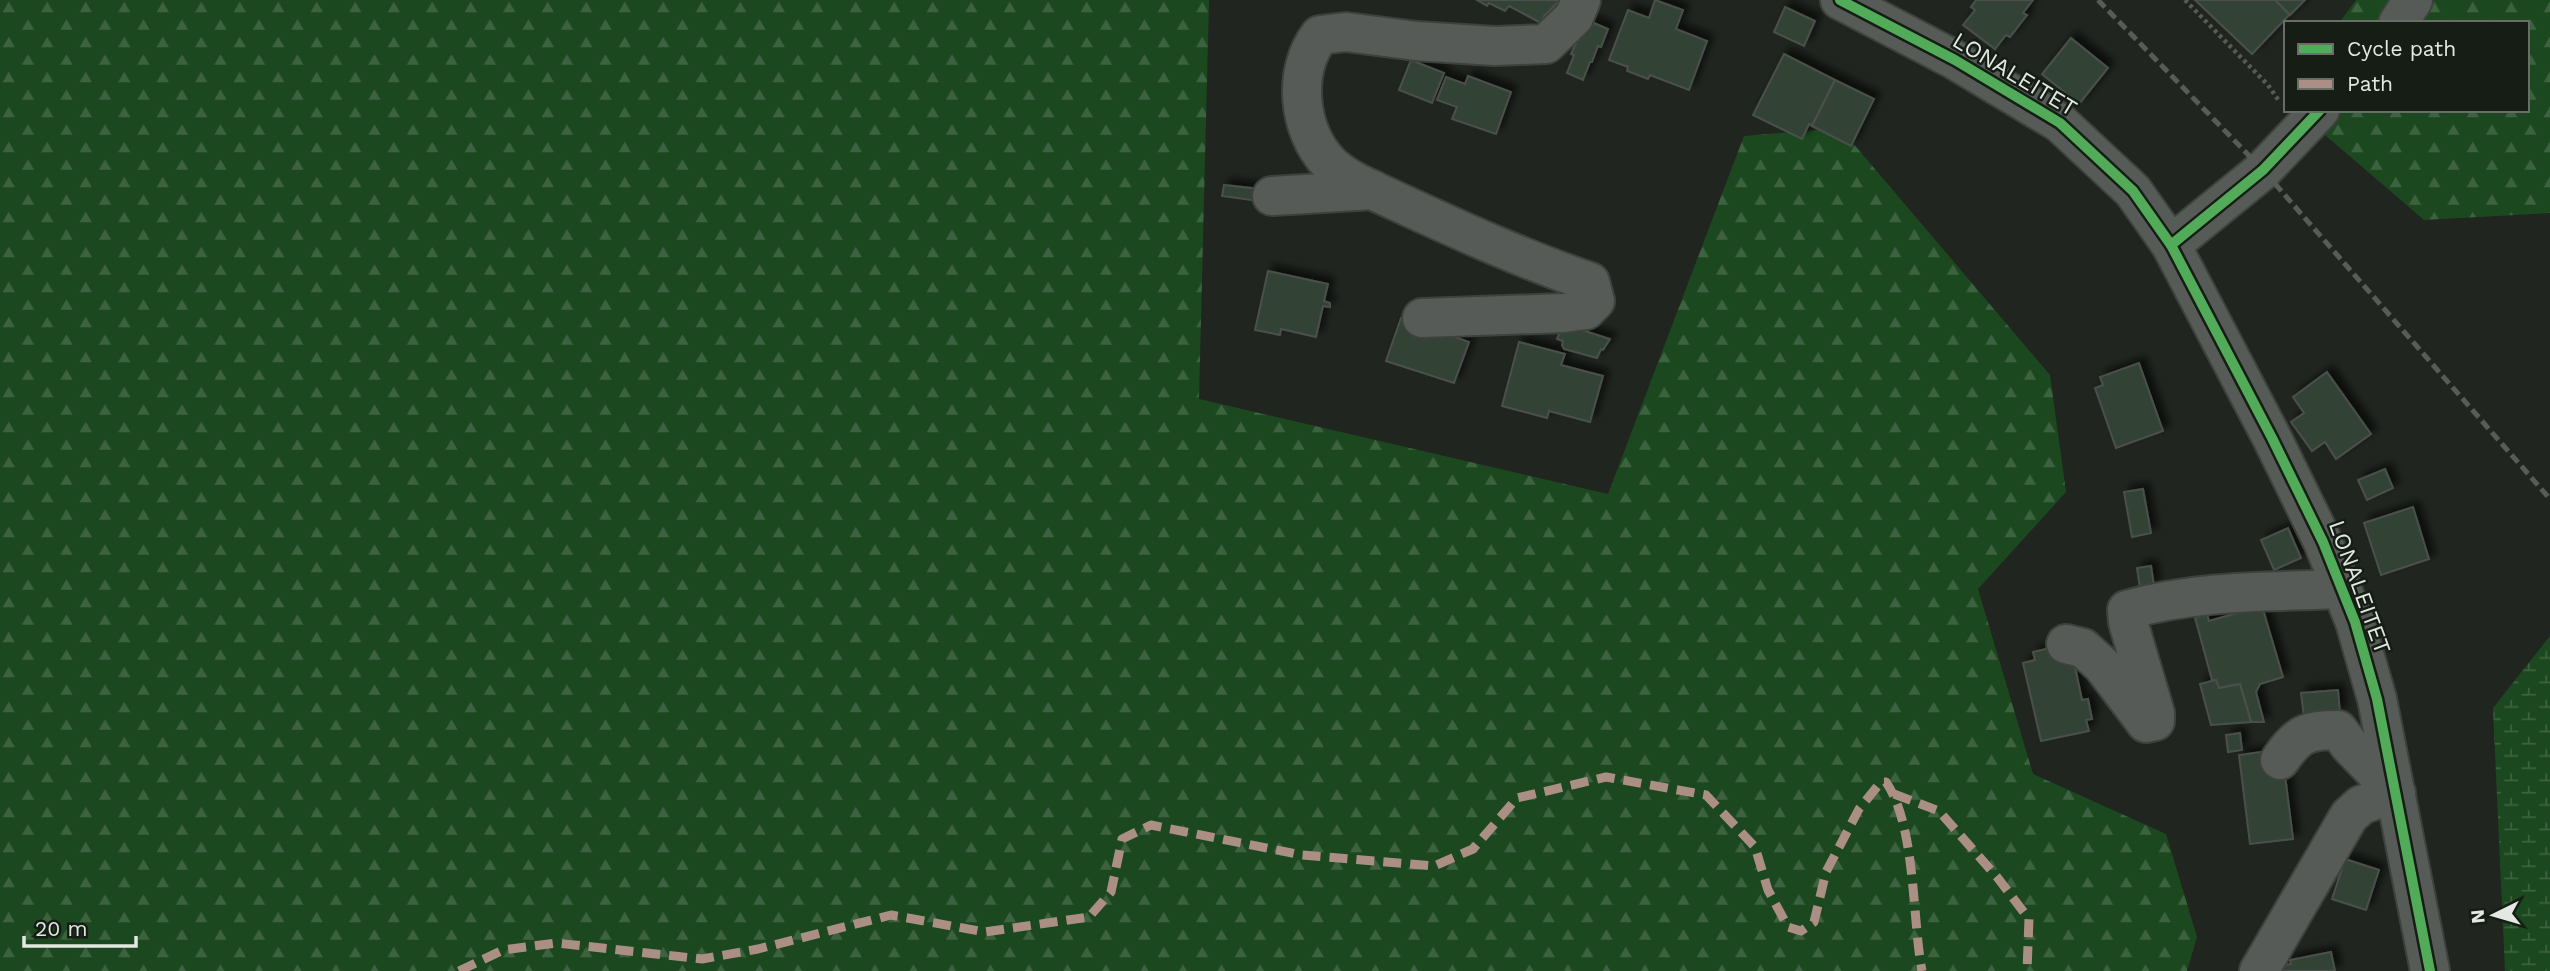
<svg xmlns="http://www.w3.org/2000/svg" width="2550" height="971" viewBox="0 0 2550 971" font-family="'Work Sans',sans-serif">
<style>
.forest{fill:url(#forest-firs)}
.wetland{fill:url(#wetland-marsh)}
.building{fill:#324335;stroke:#4b504b;stroke-width:2;filter:url(#shadow)}
.lines{fill:none;stroke-linecap:round;stroke-linejoin:round}
.minor-casing{stroke:#3d423d;stroke-width:42}
.path{stroke:#575b57;stroke-width:4.5;stroke-dasharray:3.5 3.5;stroke-linecap:butt}
.minor{stroke:#575b57;stroke-width:38}
.rail{stroke:#575c57;stroke-width:5;stroke-dasharray:10 5;stroke-linecap:butt}
.quiet{stroke:#ac8f84;stroke-width:9;stroke-dasharray:18 9;stroke-linecap:butt}
.cycleway-casing{stroke:#151d15;stroke-width:15}
.cycleway{stroke:#51ab58;stroke-width:10}
.labels{text-anchor:middle;stroke-width:5;stroke-linejoin:round;paint-order:stroke}
.street-label{font-size:23px;fill:#e3e8e3;stroke:#151d15}
</style>
<defs>
<pattern id="forest-firs" width="22" height="20" patternUnits="userSpaceOnUse" patternTransform="scale(1.75)"><rect width="22" height="20" fill="#1c481f"/><path d="M5 1l3.5 6h-7zM16 11l3.5 6h-7z" fill="#3d623f"/></pattern>
<pattern id="wetland-marsh" width="20" height="14" patternUnits="userSpaceOnUse" patternTransform="scale(1.75)"><rect width="20" height="14" fill="#1c481f"/><path d="M1 5h8M5 5V1M11 12h8M15 12V8" fill="none" stroke="#3d623f"/></pattern>
<filter id="shadow"><feDropShadow dx="6" dy="-6" stdDeviation="3.5" flood-color="#0009"/></filter>
</defs>
<rect width="100%" height="100%" fill="#202520"/>
<g class="forest">
<path d="M 0,0 L 1209,0 L 1199,399 L 1608,494 L 1744,136 L 1840,128 L 2050,375 L 2066,492 L 1978,589 L 2033,774 L 2166,834 L 2197,937 L 2187,971 L 0,971 Z"/>
<path d="M 2356,0 L 2550,0 L 2550,213 L 2424,220 L 2296,110 L 2527,110 L 2527,23 L 2339,23 Z"/>
</g>
<path class="wetland" d="M 2550,636 L 2550,971 L 2505,971 L 2493,708 Z"/>
<g class="building">
<path d="M 1477,0 L 1560,0 L 1544,16 L 1541,23 L 1509,6 L 1505,11 L 1489,3 L 1487,6 Z"/>
<path d="M 1655,0 L 1683,10 L 1676,29 L 1707,41 L 1689,90 L 1650,75 L 1648,79 L 1627,71 L 1628,67 L 1609,60 L 1628,10 L 1649,18 Z"/>
<path d="M 1976,0 L 2033,0 L 2023,13 L 2027,15 L 2010,37 L 2006,35 L 1995,49 L 1963,25 L 1975,10 L 1971,7 Z"/>
<path d="M 2195,0 L 2275,0 L 2290,14 L 2252,54 Z"/>
<path d="M 2275,0 L 2305,0 L 2290,15 Z"/>
<path d="M 1785,7 L 1815,21 L 1804,46 L 1774,32 Z"/>
<path d="M 1587,20 L 1608,29 L 1601,47 L 1598,46 L 1592,62 L 1590,62 L 1583,80 L 1567,73 L 1574,55 L 1571,54 Z"/>
<path d="M 2071,38 L 2108,68 L 2079,104 L 2042,74 Z"/>
<path d="M 1784,54 L 1835,80 L 1812,126 L 1809,124 L 1802,139 L 1753,115 Z"/>
<path d="M 1411,60 L 1444,73 L 1432,103 L 1399,90 Z"/>
<path d="M 1468,76 L 1511,92 L 1496,134 L 1452,119 L 1457,107 L 1437,100 L 1446,77 L 1465,84 Z"/>
<path d="M 1835,80 L 1874,99 L 1851,146 L 1812,126 Z"/>
<path d="M 1224,185 L 1260,189 L 1258,201 L 1222,196 Z"/>
<path d="M 1268,271 L 1328,284 L 1324,301 L 1330,303 L 1330,307 L 1323,306 L 1316,337 L 1281,329 L 1280,335 L 1255,330 Z"/>
<path d="M 1401,318 L 1469,342 L 1454,383 L 1386,361 Z"/>
<path d="M 1563,324 L 1610,339 L 1603,350 L 1601,349 L 1597,358 L 1564,349 L 1562,345 L 1563,341 L 1557,339 Z"/>
<path d="M 1519,342 L 1565,354 L 1561,365 L 1603,376 L 1590,422 L 1549,411 L 1547,418 L 1502,406 Z"/>
<path d="M 2139,363 L 2163,431 L 2116,448 L 2095,388 L 2103,385 L 2100,377 Z"/>
<path d="M 2327,372 L 2371,434 L 2336,459 L 2325,442 L 2312,451 L 2291,422 L 2304,413 L 2293,397 Z"/>
<path d="M 2385,469 L 2393,488 L 2367,500 L 2358,480 Z"/>
<path d="M 2143,489 L 2151,533 L 2132,537 L 2124,492 Z"/>
<path d="M 2413,507 L 2429,559 L 2381,575 L 2364,523 Z"/>
<path d="M 2288,528 L 2301,558 L 2274,570 L 2261,540 Z"/>
<path d="M 2151,566 L 2154,586 L 2140,588 L 2137,568 Z"/>
<path d="M 2262,606 L 2283,677 L 2260,684 L 2256,692 L 2264,722 L 2251,722 L 2240,684 L 2219,688 L 2216,680 L 2212,680 L 2195,618 L 2207,614 L 2209,621 Z"/>
<path d="M 2050,648 L 2072,652 L 2082,700 L 2088,699 L 2092,719 L 2086,720 L 2089,731 L 2041,741 L 2023,663 L 2035,660 L 2033,652 Z"/>
<path d="M 2216,680 L 2219,688 L 2240,684 L 2251,722 L 2211,725 L 2200,684 Z"/>
<path d="M 2338,690 L 2340,713 L 2304,717 L 2301,693 Z"/>
<path d="M 2240,733 L 2242,750 L 2228,752 L 2226,735 Z"/>
<path d="M 2268,751 L 2284,767 L 2293,839 L 2250,844 L 2239,755 Z"/>
<path d="M 2345,859 L 2379,870 L 2366,910 L 2332,899 Z"/>
<path d="M 2331,952 L 2335,971 L 2281,971 L 2280,966 L 2291,964 L 2290,960 Z"/>
</g>
<g class="lines">
<g class="minor-casing">
<g id="minor">
<path d="M 1840,0 L 1955,60 L 2060,123 L 2133,191 L 2171,245 L 2272,438 L 2323,542 L 2355,622 L 2377,699 L 2430,971"/>
<path d="M 2398,23 L 2413,0"/>
<path d="M 1272,196 L 1373,190"/>
<path d="M 2171,245 L 2263,170 L 2320,110"/>
<path d="M 1422,318 L 1564,313 L 1586,310 L 1595,301 L 1590,282 C 1525,260 1461,231 1398,202 C 1376,191 1347,181 1329,163 C 1298,130 1292,71 1320,35 L 1346,32 L 1416,41 L 1495,46 L 1546,44 L 1574,17 L 1581,0"/>
<path d="M 2066,644 L 2083,648 L 2103,666 L 2146,723 L 2155,721 L 2155,713 L 2128,622 L 2127,610 C 2196,590 2271,592 2342,589"/>
<path d="M 2259,971 L 2349,816 L 2361,805 L 2396,793 L 2350,746 L 2338,730 C 2306,730 2298,734 2280,760"/>
</g>
</g>
<path class="path" d="M 2185,0 L 2268,85 L 2279,101"/>
<use href="#minor" class="minor"/>
<path class="rail" d="M 2098,0 L 2263,170 L 2550,499"/>
<g class="quiet">
<path d="M 1894,794 L 1939,811 L 1997,877 L 2029,919 L 2027,971"/>
<path d="M 459,971 L 503,950 L 556,943 L 702,959 L 758,949 L 891,915 L 985,932 L 1089,917 L 1111,892 L 1122,839 L 1151,825 L 1302,855 L 1434,866 L 1473,849 L 1517,798 L 1606,777 L 1706,795 L 1755,847 L 1768,890 L 1788,927 L 1801,931 L 1814,922 L 1826,872 L 1859,809 L 1881,782 L 1886,782 C 1916,826 1912,918 1922,971"/>
</g>
<g class="cycleway-casing">
<g id="cycleway">
<path d="M 1840,0 L 1955,60 L 2060,123 L 2133,191 L 2171,245 L 2272,438 L 2323,542 L 2355,622 L 2377,699 L 2430,971"/>
<path d="M 2171,245 L 2263,170 L 2320,110"/>
</g>
</g>
<use href="#cycleway" class="cycleway"/>
</g>
<g class="labels">
<g class="street-label">
<text transform="translate(2015 74) rotate(31)" y="8">LONALEITET</text>
<text transform="translate(2360 587) rotate(70)" y="8">LONALEITET</text>
</g>
</g>
<rect x="2284" y="21" width="245" height="91" fill="#151d15" stroke="#676e67" stroke-width="2"/>
<rect x="2298" y="44" width="35" height="10" fill="#51ab58" stroke="#676e67" stroke-width="2"/>
<text x="2347" y="56" font-size="21" fill="#e3e8e3">Cycle path</text>
<rect x="2298" y="79" width="35" height="10" fill="#ac8f84" stroke="#676e67" stroke-width="2"/>
<text x="2347" y="91" font-size="21" fill="#e3e8e3">Path</text>
<g transform="translate(2494 915) rotate(265)" stroke="#151d15" stroke-width="5" paint-order="stroke">
<path d="M0-5L12 26L0 18L-12 26Z" fill="#e3e8e3"/>
<text y="-10" font-size="19" font-weight="bold" text-anchor="middle" fill="#e3e8e3">N</text>
</g>
<path d="M24 936v10h112v-10" fill="none" stroke="#e3e8e3" stroke-width="3.5"/>
<text x="35" y="936" font-size="21" fill="#e3e8e3" stroke="#151d15" stroke-width="5" paint-order="stroke">20 m</text>
</svg>
